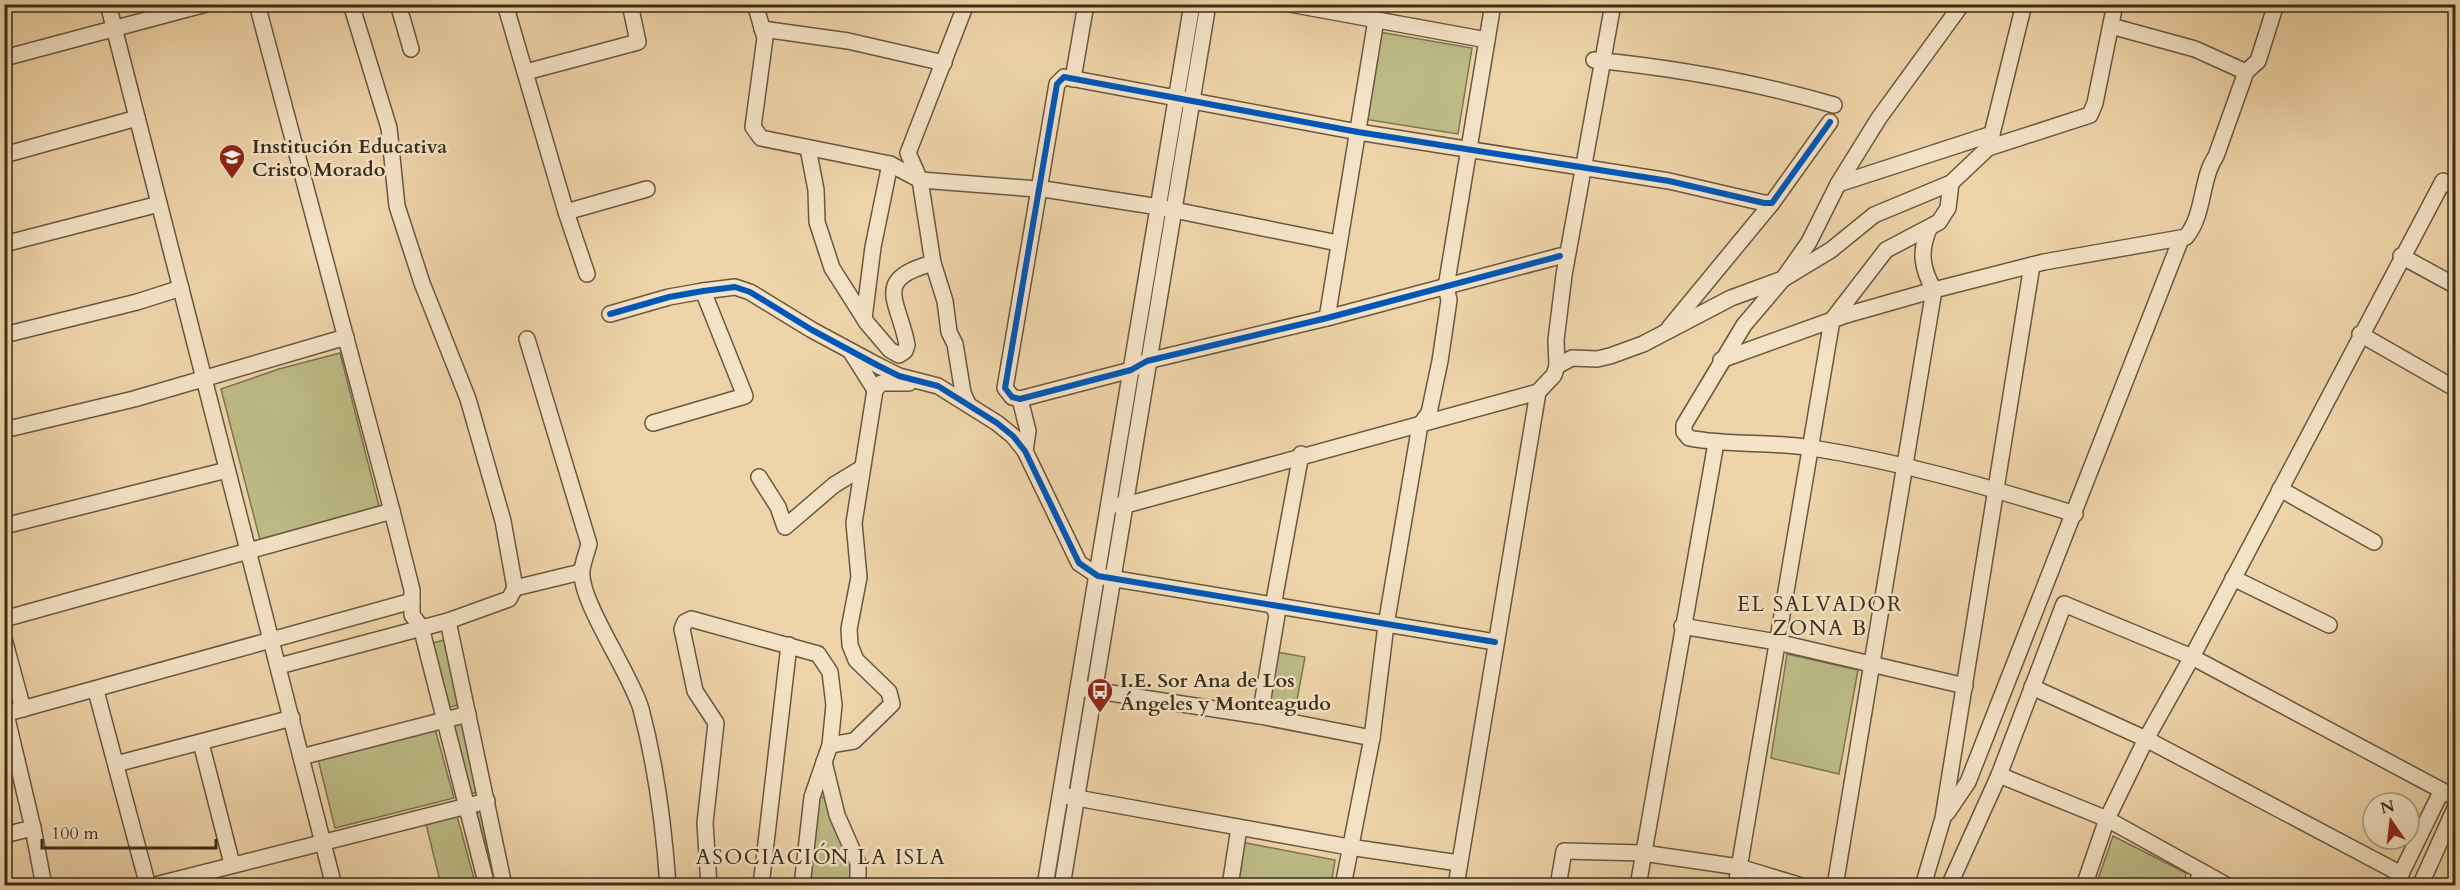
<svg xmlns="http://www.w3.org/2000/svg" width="2460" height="890" viewBox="0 0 2460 890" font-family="Cardo,serif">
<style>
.green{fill:#bcbc86;stroke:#7c7450;stroke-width:1.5}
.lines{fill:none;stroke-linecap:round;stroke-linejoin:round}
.minor-casing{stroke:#68573e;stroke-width:18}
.minor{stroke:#f5e3c7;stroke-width:15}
.cycleway-casing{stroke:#f5e3c7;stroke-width:10}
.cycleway{stroke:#0057b8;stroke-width:6}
.labels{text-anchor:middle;stroke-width:5;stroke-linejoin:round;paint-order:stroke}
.poi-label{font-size:20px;font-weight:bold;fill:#3b2d1a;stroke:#f5e3c7;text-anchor:start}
.neighbourhood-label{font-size:21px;letter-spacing:1.5px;fill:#3b2d1a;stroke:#f5e3c7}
</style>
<rect width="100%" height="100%" fill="#efd4a9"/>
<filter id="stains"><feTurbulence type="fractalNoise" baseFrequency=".00333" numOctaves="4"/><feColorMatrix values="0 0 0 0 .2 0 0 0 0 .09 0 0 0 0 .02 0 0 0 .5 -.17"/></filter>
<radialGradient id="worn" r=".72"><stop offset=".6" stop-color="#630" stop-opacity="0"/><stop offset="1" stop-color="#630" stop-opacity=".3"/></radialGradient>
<g class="green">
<path d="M 1379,32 L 1472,48 L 1458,134 L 1363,119 Z"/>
<path d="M 340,353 L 379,506 L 260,540 L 221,389 L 279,369 Z"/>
<path d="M 444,640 L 459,705 L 449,707 L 433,643 Z"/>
<path d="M 1277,652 L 1305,657 L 1296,705 L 1267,700 Z"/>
<path d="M 1787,654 L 1858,670 L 1839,774 L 1771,758 Z"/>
<path d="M 463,721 L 478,792 L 469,794 L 450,725 Z"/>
<path d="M 435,729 L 454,798 L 335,828 L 318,759 Z"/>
<path d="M 817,797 L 828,798 L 852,863 L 850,883 L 808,879 Z"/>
<path d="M 480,811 L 482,812 L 494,877 L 492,878 L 476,813 Z"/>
<path d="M 457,816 L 475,882 L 462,885 L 441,885 L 426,824 Z"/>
<path d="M 2113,836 L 2186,873 L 2184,885 L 2096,885 Z"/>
<path d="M 1241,842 L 1335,860 L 1331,885 L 1234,886 Z"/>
</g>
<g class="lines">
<g class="minor-casing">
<g id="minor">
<path d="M 108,4 L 334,886"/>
<path d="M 257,4 L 392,511 L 412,590 L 412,615 L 421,627 L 487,886"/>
<path d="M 351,4 L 389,128 L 397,206 L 422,283 L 468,399 L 503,521 L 515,588"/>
<path d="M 398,4 L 411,49"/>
<path d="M 505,4 L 566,212 L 587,274"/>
<path d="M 755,4 L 765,38 L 753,127 L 761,138 L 890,164 L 920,180 L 1050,190 L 1159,207 L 1338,243"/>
<path d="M 966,4 L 908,153 L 920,180 L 933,263 L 945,301 L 949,332 L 955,344 L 963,393 L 968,404"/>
<path d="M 1290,4 L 1487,40"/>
<path d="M 1962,4 L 1879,118 L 1838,184 L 1809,242 L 1783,279 L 1744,325 L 1684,425 L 1684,432 L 1689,438 C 1730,446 1771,441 1812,448 C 1902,462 1988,487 2075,514"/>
<path d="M 2111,26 L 2195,49 L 2246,72"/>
<path d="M 762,29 L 848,41 L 944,63"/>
<path d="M 4,58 L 206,4"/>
<path d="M 1594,60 C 1676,68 1755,82 1834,105"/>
<path d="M 526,72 L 638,42 L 630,4"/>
<path d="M 1073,79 L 1086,4"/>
<path d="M 1990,142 L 2024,4"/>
<path d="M 808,148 L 816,190 L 817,222 L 832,268 L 867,323 L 890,350 L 899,355 L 905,351 L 907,345 C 899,300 871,280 933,263"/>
<path d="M 4,155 L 137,118"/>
<path d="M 1838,184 L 1992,134"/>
<path d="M 566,212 L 647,189"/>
<path d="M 4,244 L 159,204"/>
<path d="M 1560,256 L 1327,318 L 1147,361 L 1131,370 L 1020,399 L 1012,397 L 1005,388 L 1057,84 L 1064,77 L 1358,132 L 1669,181 L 1764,203 L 1772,203 L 1830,122"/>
<path d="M 2401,256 L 2456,286"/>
<path d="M 610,314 L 669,297 L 703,291 L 735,287 L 750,292 L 812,330 L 877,365 L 899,376 L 938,386 L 997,423 L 1013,436 L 1025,451 L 1079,563 L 1098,576 L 1495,642"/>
<path d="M 864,318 L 873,247 L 890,164"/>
<path d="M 1327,318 L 1376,20"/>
<path d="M 1669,328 L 1772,203"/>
<path d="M 2360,334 L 2456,389"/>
<path d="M 4,335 L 137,302 L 181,288"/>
<path d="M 527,339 L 589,544 C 587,552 583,562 582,570 C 578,599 631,674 641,709 C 656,766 664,826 668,886"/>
<path d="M 851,352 L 875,390"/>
<path d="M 1721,360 L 1846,315 L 1934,290 L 2044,262 L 2186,237 C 2205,214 2200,180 2216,156 L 2246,72 L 2258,61 L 2276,4"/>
<path d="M 1557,366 L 1556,340 L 1564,275 L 1613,4"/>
<path d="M 1020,399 L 1028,431 L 1025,451"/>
<path d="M 653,423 L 745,396 L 703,291"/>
<path d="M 4,430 L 134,399 L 346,337"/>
<path d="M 759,477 L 778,507 L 785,527 L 834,485 L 862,468"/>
<path d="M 2280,489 L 2374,542"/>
<path d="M 1109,505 L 1126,505 L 1538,392 L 1554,375 L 1557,366 L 1572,358 L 1597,359 L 1610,356 L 1643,344 L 1731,298 L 1783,279 L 1831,250 L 1874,215 L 1951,183 L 1988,148 L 2090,115 L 2095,103 L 2115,4"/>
<path d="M 4,526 L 227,470"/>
<path d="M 2233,578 L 2329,625"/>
<path d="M 4,619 L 392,511"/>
<path d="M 448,621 L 504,886"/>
<path d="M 1682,626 L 1777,642 L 1965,686"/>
<path d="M 4,639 L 23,709"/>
<path d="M 279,666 L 448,621 L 509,599 L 515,588 L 581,572"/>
<path d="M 2032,687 L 2146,739 L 2401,874"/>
<path d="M 1085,689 L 1260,716 L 1372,738"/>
<path d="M 96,691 L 148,886"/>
<path d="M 4,706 L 33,828 L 44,886"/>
<path d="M 4,714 L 412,601"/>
<path d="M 1260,716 L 1277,615 L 1273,606 L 1301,454"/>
<path d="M 201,743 L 232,864"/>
<path d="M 830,745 L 854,741 L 892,704 L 889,692 L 856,660 L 850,645 L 849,629 L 859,577 L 854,523 L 875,390 L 881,383 L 909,383"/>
<path d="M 301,757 L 468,714"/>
<path d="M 824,762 L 837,815 L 858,863 L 858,886"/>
<path d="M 116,764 L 292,718"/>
<path d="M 1999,775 L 2107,819 L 2228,886"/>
<path d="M 1066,796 L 1349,847 L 1459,863"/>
<path d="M 1947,813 L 1968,782 L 2181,239"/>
<path d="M 4,835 L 33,828"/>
<path d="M 151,886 L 487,801"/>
<path d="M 709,886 L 705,823 L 716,723 L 695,691 L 682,629 L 685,622 L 691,619 L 818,654 L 830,672 L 834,705 L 830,745 L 812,797 L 802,886"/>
<path d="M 761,886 L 789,645"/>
<path d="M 1045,886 L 1192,4"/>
<path d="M 1062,886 L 1208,4"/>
<path d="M 1230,886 L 1239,828"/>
<path d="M 1343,886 L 1372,738 L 1386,625 L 1420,425 L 1429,413 L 1440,361 L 1449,300 L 1446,287 L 1493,4"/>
<path d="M 1456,886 L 1538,392"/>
<path d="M 1558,886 L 1564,851 L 1643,853 L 1739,867 L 1802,886"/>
<path d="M 1638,886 L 1716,443"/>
<path d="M 1736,886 L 1832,320 L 1886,250 L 1939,222 L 1948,208 L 1951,183"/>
<path d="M 1835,886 L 1934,290 C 1922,269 1919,252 1929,229"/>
<path d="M 1923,886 L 1943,818 L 2032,265"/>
<path d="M 1949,886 L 1999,775 L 2064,604 L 2192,657 L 2456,798"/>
<path d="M 2084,886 L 2107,819 L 2146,739 L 2192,657 L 2443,181 L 2456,188"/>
<path d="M 2196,886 L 2201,871"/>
<path d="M 2395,886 L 2441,792"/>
<path d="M 2420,886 L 2456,806"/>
</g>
</g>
<use href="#minor" class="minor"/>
<g class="cycleway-casing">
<g id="cycleway">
<path d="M 1560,256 L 1327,318 L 1147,361 L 1131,370 L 1020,399 L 1012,397 L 1005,388 L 1057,84 L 1064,77 L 1358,132 L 1669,181 L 1764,203 L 1772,203 L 1830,122"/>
<path d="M 610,314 L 669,297 L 703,291 L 735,287 L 750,292 L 812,330 L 877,365 L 899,376 L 938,386 L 997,423 L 1013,436 L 1025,451 L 1079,563 L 1098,576 L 1495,642"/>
</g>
</g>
<use href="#cycleway" class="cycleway"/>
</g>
<defs>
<g id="school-pin" transform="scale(1.35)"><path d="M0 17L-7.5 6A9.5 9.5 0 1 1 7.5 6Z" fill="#8f2418" stroke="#f5e3c7"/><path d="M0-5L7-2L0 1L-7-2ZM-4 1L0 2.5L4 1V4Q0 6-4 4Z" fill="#fff"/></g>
<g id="bus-pin" transform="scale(1.35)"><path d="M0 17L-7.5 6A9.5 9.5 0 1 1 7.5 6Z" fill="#8f2418" stroke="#f5e3c7"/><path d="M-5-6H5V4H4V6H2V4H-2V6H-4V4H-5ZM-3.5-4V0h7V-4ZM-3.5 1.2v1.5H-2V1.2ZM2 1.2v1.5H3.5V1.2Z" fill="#fff"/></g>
</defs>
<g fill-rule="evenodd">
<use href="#school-pin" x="232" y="157"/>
<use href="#bus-pin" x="1100" y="691"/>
</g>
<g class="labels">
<g class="poi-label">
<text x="252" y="153">Institución Educativa<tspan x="252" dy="23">Cristo Morado</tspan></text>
<text x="1120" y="687">I.E. Sor Ana de Los<tspan x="1120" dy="23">Ángeles y Monteagudo</tspan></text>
</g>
<g class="neighbourhood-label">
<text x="1820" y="611">EL SALVADOR<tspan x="1820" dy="24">ZONA B</tspan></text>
<text x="821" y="864">ASOCIACIÓN LA ISLA</text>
</g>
</g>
<rect width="2460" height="890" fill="none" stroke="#efd4a9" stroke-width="24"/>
<rect x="6" y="6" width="2448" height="878" fill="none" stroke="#3b2d1a" stroke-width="3"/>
<rect x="12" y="12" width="2436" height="866" fill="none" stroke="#3b2d1a" stroke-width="1.5"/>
<g transform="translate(2391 821) rotate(346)"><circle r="28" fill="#f5e3c7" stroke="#ab9a82" stroke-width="1.5"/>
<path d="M0-4.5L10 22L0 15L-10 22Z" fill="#8f2418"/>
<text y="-9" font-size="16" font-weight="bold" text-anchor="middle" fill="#3b2d1a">N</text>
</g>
<path d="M42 839v9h174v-9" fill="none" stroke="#3b2d1a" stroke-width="3"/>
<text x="51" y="839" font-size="18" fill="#3b2d1a" stroke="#f5e3c7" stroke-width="4.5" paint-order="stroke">100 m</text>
<rect width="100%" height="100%" filter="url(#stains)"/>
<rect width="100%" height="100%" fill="url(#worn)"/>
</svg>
